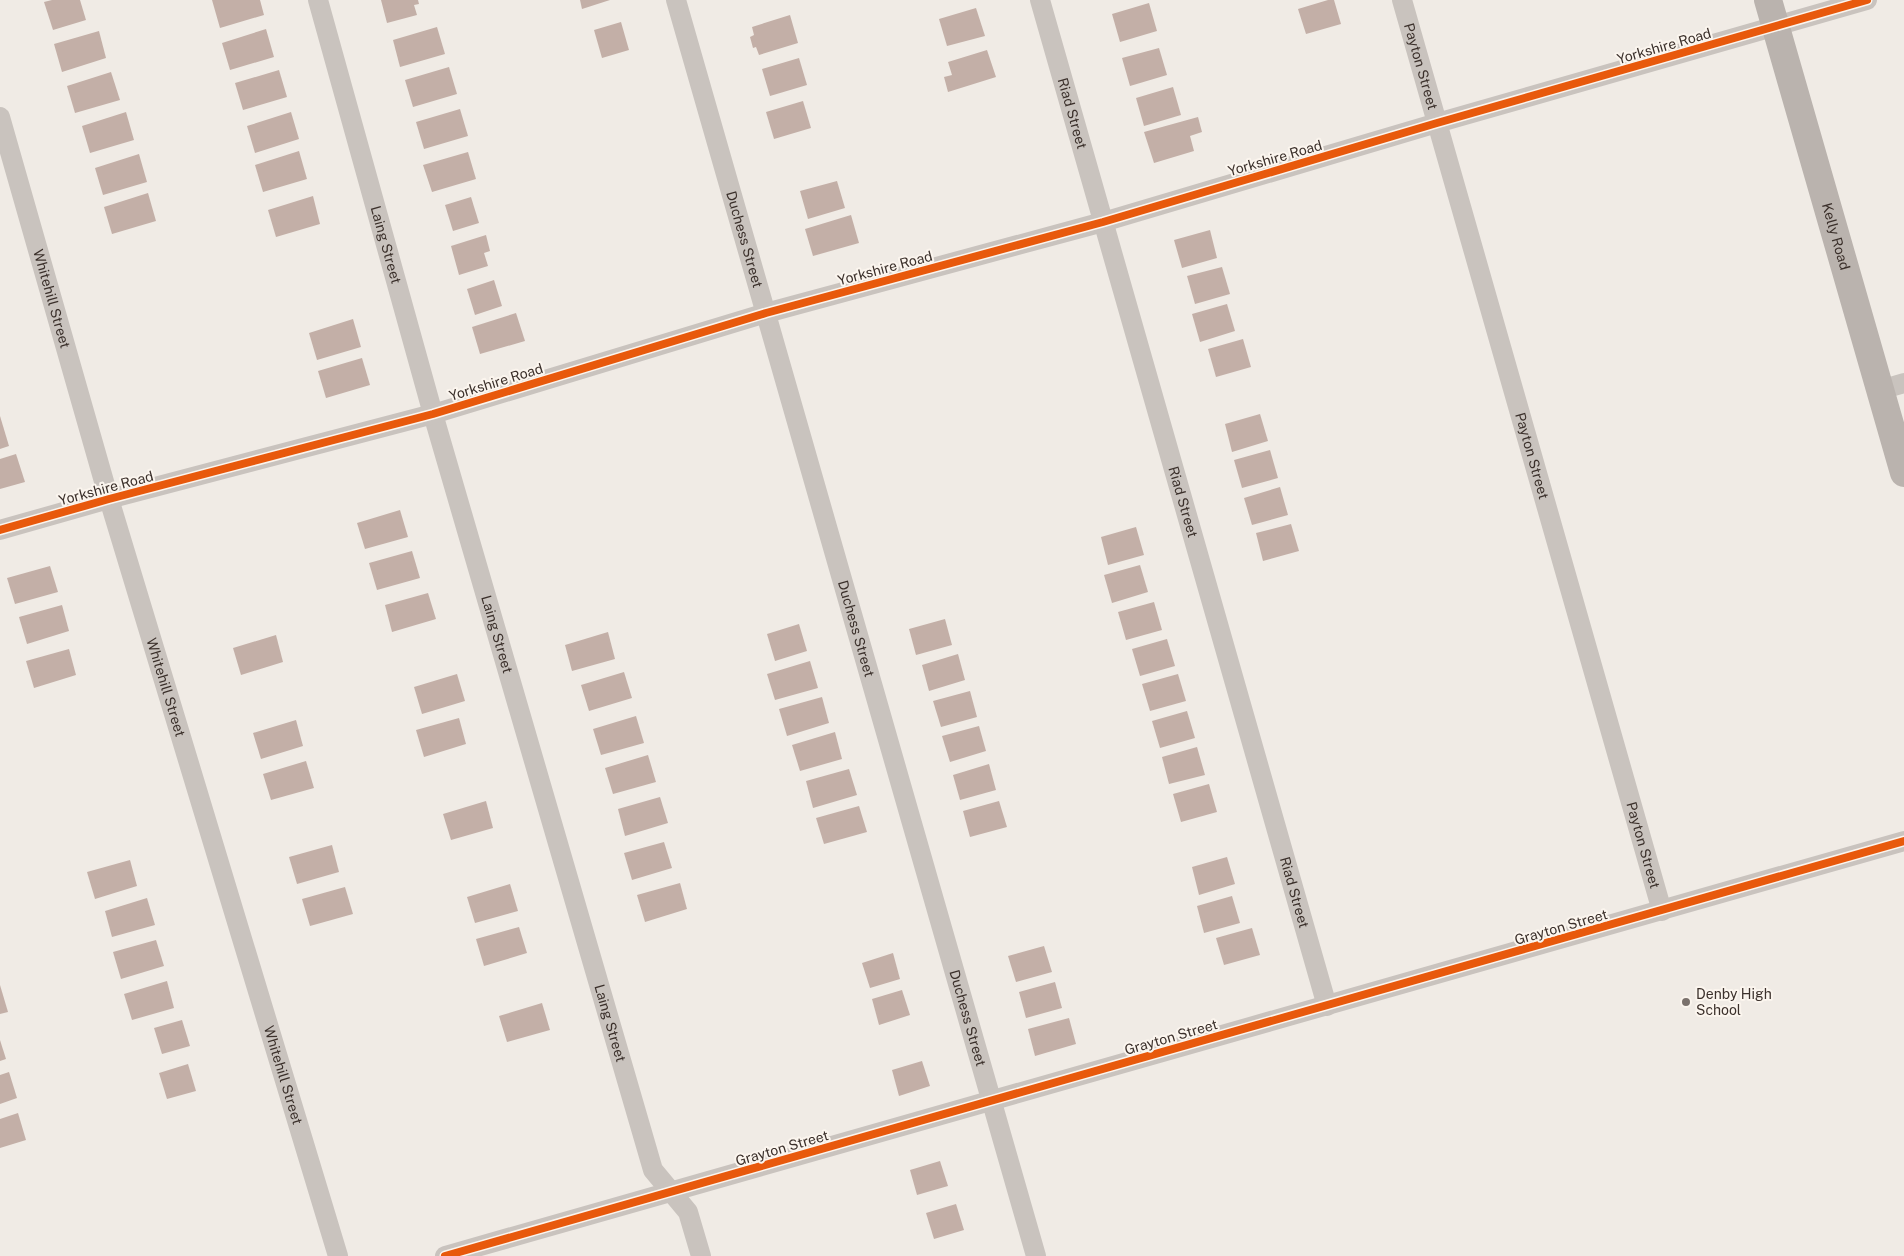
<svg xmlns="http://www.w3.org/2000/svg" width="1904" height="1256" viewBox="0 0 1904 1256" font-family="'Public Sans',sans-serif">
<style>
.building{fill:#c3afa7}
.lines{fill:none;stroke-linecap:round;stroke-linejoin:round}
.street{stroke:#c9c3be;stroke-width:20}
.secondary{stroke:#bab3ae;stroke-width:28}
.cycleway-casing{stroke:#fbf5ee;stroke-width:11}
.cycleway{stroke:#e8590c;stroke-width:8}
.poi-dot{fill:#7a716c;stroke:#fbf5ee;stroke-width:2}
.labels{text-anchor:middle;stroke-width:4;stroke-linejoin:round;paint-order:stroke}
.street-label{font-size:14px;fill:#3b302b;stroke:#fbf5ee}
.poi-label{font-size:14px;fill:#3b302b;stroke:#fbf5ee;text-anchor:start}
</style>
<rect width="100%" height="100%" fill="#f0ebe5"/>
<g class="building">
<path d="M 52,0 L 80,0 L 86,20 L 53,30 L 44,2 Z"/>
<path d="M 212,0 L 260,0 L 264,15 L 220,28 Z"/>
<path d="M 381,0 L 418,0 L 419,4 L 414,5 L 417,15 L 387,23 Z"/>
<path d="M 580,0 L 610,0 L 582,9 Z"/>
<path d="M 1328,0 L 1334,0 L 1341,24 L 1306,34 L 1298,9 Z"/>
<path d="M 1149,3 L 1157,31 L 1120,42 L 1112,14 Z"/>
<path d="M 976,8 L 985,36 L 947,46 L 939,19 Z"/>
<path d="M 790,15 L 798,43 L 759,55 L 756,47 L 753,48 L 750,37 L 754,35 L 752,27 Z"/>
<path d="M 621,22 L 629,50 L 602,58 L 594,30 Z"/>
<path d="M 437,27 L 445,54 L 400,67 L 393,40 Z"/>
<path d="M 266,29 L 274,57 L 230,70 L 222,43 Z"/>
<path d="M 99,31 L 106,58 L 62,72 L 54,44 Z"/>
<path d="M 1159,48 L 1167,75 L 1130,86 L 1122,58 Z"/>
<path d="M 987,50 L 996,77 L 948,92 L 944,77 L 952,75 L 948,62 Z"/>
<path d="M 799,58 L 807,85 L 770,96 L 762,69 Z"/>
<path d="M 449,67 L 457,94 L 413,107 L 405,80 Z"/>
<path d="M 279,70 L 287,97 L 243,110 L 235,83 Z"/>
<path d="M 111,72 L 120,100 L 75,113 L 67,86 Z"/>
<path d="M 1173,87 L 1181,115 L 1144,126 L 1136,98 Z"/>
<path d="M 803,101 L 811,128 L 774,139 L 766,112 Z"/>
<path d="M 460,109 L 468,136 L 424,149 L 416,122 Z"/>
<path d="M 126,112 L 134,140 L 90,153 L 82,126 Z"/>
<path d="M 291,112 L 299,139 L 255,153 L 247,126 Z"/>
<path d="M 1198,117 L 1202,132 L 1190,136 L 1194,151 L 1154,163 L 1144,132 Z"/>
<path d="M 299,151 L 307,179 L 263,192 L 255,165 Z"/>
<path d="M 468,152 L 476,179 L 432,192 L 423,165 Z"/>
<path d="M 139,154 L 147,182 L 103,195 L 95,168 Z"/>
<path d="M 837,181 L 845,208 L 808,219 L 800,191 Z"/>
<path d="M 148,193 L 156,221 L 112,234 L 104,207 Z"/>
<path d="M 313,196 L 320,224 L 276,237 L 268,210 Z"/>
<path d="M 471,197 L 479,223 L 453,231 L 445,205 Z"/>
<path d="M 851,215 L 859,243 L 813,256 L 805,229 Z"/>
<path d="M 1210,230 L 1217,258 L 1182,268 L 1174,240 Z"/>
<path d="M 486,235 L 490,251 L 484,253 L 488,266 L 459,275 L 451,246 Z"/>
<path d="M 1222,267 L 1230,294 L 1195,304 L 1187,276 Z"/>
<path d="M 494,280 L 502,306 L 475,315 L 467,289 Z"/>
<path d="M 1227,304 L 1235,331 L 1200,342 L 1192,314 Z"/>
<path d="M 516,313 L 525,341 L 480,354 L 472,327 Z"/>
<path d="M 353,319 L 361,347 L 317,360 L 309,333 Z"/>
<path d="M 1243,339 L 1251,367 L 1216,377 L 1208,349 Z"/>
<path d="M 362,358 L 370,385 L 326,398 L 318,371 Z"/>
<path d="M 1260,414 L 1268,441 L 1232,452 L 1225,424 Z"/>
<path d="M 0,416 L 9,446 L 0,449 Z"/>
<path d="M 1270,450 L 1278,478 L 1242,488 L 1234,460 Z"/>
<path d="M 16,454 L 25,482 L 0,489 L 0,459 Z"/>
<path d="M 1280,487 L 1288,515 L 1252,525 L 1244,498 Z"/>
<path d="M 400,510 L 408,537 L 365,549 L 357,523 Z"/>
<path d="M 1291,524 L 1299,551 L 1263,561 L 1256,533 Z"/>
<path d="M 1136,527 L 1144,555 L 1108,565 L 1101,537 Z"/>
<path d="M 412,551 L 420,578 L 377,590 L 369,563 Z"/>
<path d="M 1140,565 L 1148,592 L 1112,603 L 1104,575 Z"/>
<path d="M 50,566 L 58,592 L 15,604 L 7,578 Z"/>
<path d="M 428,593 L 436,619 L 392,632 L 385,605 Z"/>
<path d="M 1154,602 L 1162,630 L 1126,640 L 1118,612 Z"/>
<path d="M 62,605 L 69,631 L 27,644 L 19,617 Z"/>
<path d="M 945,619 L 952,645 L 916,655 L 909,629 Z"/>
<path d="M 799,624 L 807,651 L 775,661 L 767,634 Z"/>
<path d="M 608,632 L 615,659 L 572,671 L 565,645 Z"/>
<path d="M 276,635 L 283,662 L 241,675 L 233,648 Z"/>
<path d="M 1167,639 L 1175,666 L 1140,676 L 1132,649 Z"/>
<path d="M 69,649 L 76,675 L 34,688 L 26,661 Z"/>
<path d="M 958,654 L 965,680 L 929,691 L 922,665 Z"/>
<path d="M 810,661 L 818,688 L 775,700 L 767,674 Z"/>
<path d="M 624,672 L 632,698 L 589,711 L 581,685 Z"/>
<path d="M 457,674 L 465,701 L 422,714 L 414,687 Z"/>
<path d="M 1178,674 L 1186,701 L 1150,711 L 1142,684 Z"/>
<path d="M 970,691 L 977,717 L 941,727 L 933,701 Z"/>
<path d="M 822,697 L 829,723 L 787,736 L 779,709 Z"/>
<path d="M 1187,711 L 1195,738 L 1160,748 L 1152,721 Z"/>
<path d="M 636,716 L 644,743 L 601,755 L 593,729 Z"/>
<path d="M 459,718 L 466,744 L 424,757 L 416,730 Z"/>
<path d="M 296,720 L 303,746 L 261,759 L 253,733 Z"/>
<path d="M 979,726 L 986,751 L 950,762 L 942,736 Z"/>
<path d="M 835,732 L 842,759 L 800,771 L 792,745 Z"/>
<path d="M 1197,747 L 1205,775 L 1169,784 L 1162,757 Z"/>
<path d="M 648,755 L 656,782 L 613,794 L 605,768 Z"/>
<path d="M 306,761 L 314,788 L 271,800 L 263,774 Z"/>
<path d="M 989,764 L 996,790 L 960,800 L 953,775 Z"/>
<path d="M 849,769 L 857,795 L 813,808 L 806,781 Z"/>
<path d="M 1209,784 L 1217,812 L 1181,822 L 1173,794 Z"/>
<path d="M 660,797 L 668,823 L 625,836 L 618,809 Z"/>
<path d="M 486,801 L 493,828 L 451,840 L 443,814 Z"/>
<path d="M 999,801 L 1007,827 L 970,837 L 963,811 Z"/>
<path d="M 859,806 L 867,832 L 824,844 L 816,818 Z"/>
<path d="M 664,842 L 672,868 L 632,880 L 624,853 Z"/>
<path d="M 332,845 L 339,872 L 297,884 L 289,857 Z"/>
<path d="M 1227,857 L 1235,884 L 1199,895 L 1192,867 Z"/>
<path d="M 130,860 L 137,886 L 95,899 L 87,872 Z"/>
<path d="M 680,883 L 687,909 L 645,922 L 637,895 Z"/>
<path d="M 510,884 L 518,911 L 475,923 L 467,897 Z"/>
<path d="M 345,887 L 353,914 L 310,926 L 302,899 Z"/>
<path d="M 1232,896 L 1240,923 L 1204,933 L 1197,906 Z"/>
<path d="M 147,898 L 155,925 L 112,937 L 105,911 Z"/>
<path d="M 519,927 L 527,953 L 484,966 L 476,939 Z"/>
<path d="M 1252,928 L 1260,955 L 1224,965 L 1216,938 Z"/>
<path d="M 156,940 L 164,966 L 121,979 L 113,952 Z"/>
<path d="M 1044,946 L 1052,972 L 1016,982 L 1008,956 Z"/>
<path d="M 893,953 L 900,979 L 870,988 L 862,963 Z"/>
<path d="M 167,981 L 174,1008 L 132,1020 L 124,994 Z"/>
<path d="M 1055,982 L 1062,1008 L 1026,1018 L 1019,992 Z"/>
<path d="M 0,985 L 8,1012 L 0,1014 Z"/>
<path d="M 902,990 L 910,1015 L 879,1025 L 872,999 Z"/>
<path d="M 542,1003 L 550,1030 L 507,1042 L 499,1016 Z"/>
<path d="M 1069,1018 L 1076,1044 L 1035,1056 L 1028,1029 Z"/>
<path d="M 182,1020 L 190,1046 L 162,1054 L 154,1028 Z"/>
<path d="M 0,1040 L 6,1059 L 0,1061 Z"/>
<path d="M 922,1061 L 930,1086 L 899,1096 L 892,1070 Z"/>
<path d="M 188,1064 L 196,1091 L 167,1099 L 159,1073 Z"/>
<path d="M 9,1072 L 17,1098 L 0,1104 L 0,1075 Z"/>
<path d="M 18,1113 L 26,1140 L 0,1148 L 0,1119 Z"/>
<path d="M 940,1161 L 948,1186 L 917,1195 L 910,1170 Z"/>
<path d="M 956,1204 L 964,1230 L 934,1239 L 926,1213 Z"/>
</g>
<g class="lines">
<g class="street">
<path id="s1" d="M 318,0 L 433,414 L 653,1170 L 688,1212 L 701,1256"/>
<path id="s2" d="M 676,0 L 1036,1256"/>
<path id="s3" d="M 1040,0 L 1327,1006"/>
<path id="s4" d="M 1402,0 L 1662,911"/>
<path id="s5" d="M 0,117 L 109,499 L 338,1256"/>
<path d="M 1880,390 L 1904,383"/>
<path d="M 0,530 L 109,499 L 433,414 L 766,313 L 1103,222 L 1437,123 L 1867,0"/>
<path d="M 445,1256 L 1904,841"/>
</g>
<path class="secondary" id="s6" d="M 1768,0 L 1904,473"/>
<g class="cycleway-casing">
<g id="cycleway">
<path d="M 0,530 L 109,499 L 433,414 L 766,313 L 1103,222 L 1437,123 L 1867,0"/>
<path d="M 445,1256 L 1904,841"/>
</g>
</g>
<use href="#cycleway" class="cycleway"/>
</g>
<circle class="poi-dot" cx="1686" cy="1002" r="5"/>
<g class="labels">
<g class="street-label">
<text transform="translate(1664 46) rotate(-16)" y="5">Yorkshire Road</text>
<text dy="5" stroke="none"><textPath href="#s4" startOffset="69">Payton Street</textPath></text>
<text dy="5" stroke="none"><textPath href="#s3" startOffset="118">Riad Street</textPath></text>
<text transform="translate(1275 158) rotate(-16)" y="5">Yorkshire Road</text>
<text dy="5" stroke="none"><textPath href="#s6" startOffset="246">Kelly Road</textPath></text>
<text dy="5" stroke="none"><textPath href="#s2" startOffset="249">Duchess Street</textPath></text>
<text dy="5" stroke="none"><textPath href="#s1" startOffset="254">Laing Street</textPath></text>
<text transform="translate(885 268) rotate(-15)" y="5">Yorkshire Road</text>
<text dy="5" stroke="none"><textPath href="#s5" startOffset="189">Whitehill Street</textPath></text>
<text transform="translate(496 382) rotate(-17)" y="5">Yorkshire Road</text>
<text dy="5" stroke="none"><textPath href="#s4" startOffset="474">Payton Street</textPath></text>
<text transform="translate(106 488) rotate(-15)" y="5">Yorkshire Road</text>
<text dy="5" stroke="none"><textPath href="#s3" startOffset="522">Riad Street</textPath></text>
<text dy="5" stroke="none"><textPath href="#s2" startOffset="654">Duchess Street</textPath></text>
<text dy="5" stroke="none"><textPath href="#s1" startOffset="659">Laing Street</textPath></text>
<text dy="5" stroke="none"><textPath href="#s5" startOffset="594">Whitehill Street</textPath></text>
<text dy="5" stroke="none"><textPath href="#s4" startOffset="879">Payton Street</textPath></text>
<text dy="5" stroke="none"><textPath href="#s3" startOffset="928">Riad Street</textPath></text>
<text transform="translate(1561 927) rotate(-16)" y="5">Grayton Street</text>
<text dy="5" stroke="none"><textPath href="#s2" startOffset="1059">Duchess Street</textPath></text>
<text dy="5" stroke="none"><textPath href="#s1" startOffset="1064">Laing Street</textPath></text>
<text transform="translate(1171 1037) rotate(-16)" y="5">Grayton Street</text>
<text dy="5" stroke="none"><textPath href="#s5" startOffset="999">Whitehill Street</textPath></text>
<text transform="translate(782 1148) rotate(-16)" y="5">Grayton Street</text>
</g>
<g class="poi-label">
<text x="1696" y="999">Denby High<tspan x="1696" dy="16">School</tspan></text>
</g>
</g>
</svg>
